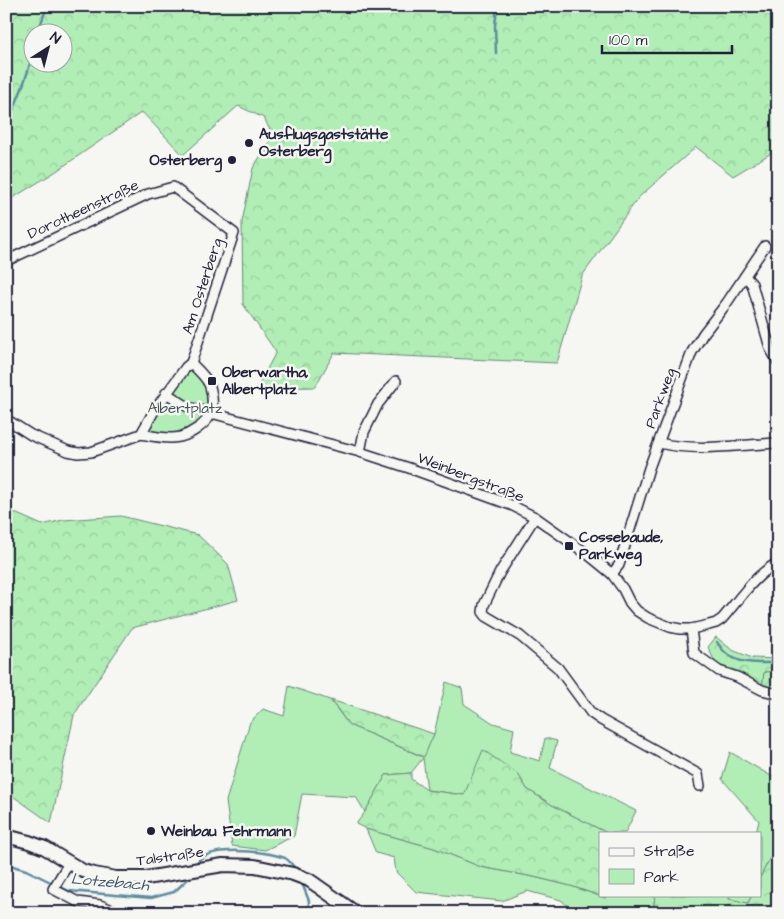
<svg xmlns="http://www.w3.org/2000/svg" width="784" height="919" viewBox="0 0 784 919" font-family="'Architects Daughter',sans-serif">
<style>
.green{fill:#b0eeb5;stroke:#698878}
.forest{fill:url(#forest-crowns);stroke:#698878;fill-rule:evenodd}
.garden{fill:url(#garden-furrows);stroke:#698878}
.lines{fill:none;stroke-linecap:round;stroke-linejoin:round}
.stream{stroke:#5d8d9f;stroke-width:2.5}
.street-casing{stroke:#22223b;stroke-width:12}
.secondary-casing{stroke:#22223b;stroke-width:16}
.street{stroke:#f6f6f2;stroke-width:9}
.secondary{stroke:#f6f6f2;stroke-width:12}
.poi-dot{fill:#22223b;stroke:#f6f6f2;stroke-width:2}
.labels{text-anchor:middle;stroke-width:5;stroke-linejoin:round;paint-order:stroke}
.poi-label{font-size:15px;font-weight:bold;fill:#22223b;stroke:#f6f6f2;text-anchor:start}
.street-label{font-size:15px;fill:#22223b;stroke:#f6f6f2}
.park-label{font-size:15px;fill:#46555a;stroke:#f6f6f2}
.water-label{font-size:16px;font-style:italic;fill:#40586d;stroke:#f6f6f2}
</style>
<defs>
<pattern id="forest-crowns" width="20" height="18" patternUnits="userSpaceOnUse" patternTransform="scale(1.25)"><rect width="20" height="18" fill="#b0eeb5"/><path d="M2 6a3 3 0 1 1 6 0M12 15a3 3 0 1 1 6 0" fill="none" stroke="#97cc9d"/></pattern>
<pattern id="garden-furrows" width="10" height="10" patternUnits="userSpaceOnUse" patternTransform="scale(1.25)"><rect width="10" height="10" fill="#b0eeb5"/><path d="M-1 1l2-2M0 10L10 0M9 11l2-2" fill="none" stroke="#97cc9d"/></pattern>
</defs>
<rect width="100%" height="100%" fill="#f6f6f2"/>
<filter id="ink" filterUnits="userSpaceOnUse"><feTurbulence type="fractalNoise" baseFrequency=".02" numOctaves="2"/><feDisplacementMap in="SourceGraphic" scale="10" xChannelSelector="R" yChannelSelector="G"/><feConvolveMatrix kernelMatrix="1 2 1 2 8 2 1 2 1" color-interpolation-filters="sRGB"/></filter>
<g filter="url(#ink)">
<g class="green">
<path d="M 191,371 C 215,381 211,422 187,431 C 181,434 175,433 168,433 C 161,432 154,433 149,429 L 149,425 L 186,373 Z"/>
<path d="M 446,682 L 462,688 L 464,704 L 493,723 L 514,729 L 510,752 L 540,761 L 545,738 L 557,741 L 550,768 L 636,811 L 625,833 L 607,833 L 552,805 L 527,789 L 518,774 L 465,795 L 427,790 L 423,758 L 411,773 L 386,775 L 365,812 L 356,797 L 302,794 L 294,836 L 265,850 L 232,846 L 226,801 L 250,722 L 263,709 L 284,716 L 289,686 L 330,700 L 349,725 L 423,757 L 434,734 Z"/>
<path d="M 730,752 L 778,780 L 778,844 L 775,848 L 760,878 L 760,833 L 756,833 L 759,821 L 722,779 Z"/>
<path d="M 366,829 L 434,848 L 481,867 L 534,877 L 571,886 L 605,898 L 607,895 L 655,895 L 653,913 L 576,913 L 561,900 L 527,891 L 502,901 L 416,892 L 396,872 L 394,858 L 376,853 Z"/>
<path d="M 729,895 L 752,895 L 748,903 L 728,899 Z"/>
</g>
<g class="forest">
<path d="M 6,6 L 778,6 L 778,149 L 733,176 L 696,147 L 639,197 L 582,276 L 557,363 L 334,353 L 315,387 L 257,388 L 276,352 L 243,304 L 242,222 L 253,168 L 273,136 L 264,118 L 238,106 L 183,155 L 142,112 L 55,172 L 6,202 ZM 62,32 L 62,62 L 32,62 L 32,32 Z"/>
<path d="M 6,507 L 8,510 L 42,525 L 63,520 L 121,516 L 198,535 L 228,564 L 238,600 L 132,628 L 74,715 L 51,823 L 10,794 L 6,793 Z"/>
<path d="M 716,637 L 732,650 L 752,658 L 778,659 L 778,671 L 764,672 L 762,690 L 719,671 L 708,647 Z"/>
<path d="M 331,700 L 434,734 L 424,757 L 349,725 Z"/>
<path d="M 483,750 L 518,774 L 527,789 L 552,805 L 607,833 L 600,833 L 600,895 L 607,895 L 606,898 L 571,886 L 534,877 L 481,867 L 434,848 L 366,829 L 356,824 L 365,812 L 386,775 L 411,773 L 411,779 L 427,790 L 464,795 Z"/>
<path d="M 778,844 L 778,913 L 653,913 L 655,895 L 729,895 L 729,899 L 748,903 L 752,895 L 760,895 L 760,878 L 775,848 Z"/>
</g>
<path class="garden" d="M 778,671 L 778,694 L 762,690 L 764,672 Z"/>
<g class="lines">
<g class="stream">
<path d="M 38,32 L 47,6"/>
<path d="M 496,53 L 495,26 L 497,6"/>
<path d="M 6,126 C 17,103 26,81 32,56"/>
<path d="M 717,642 C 730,666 755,663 778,663"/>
<path d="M 6,864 L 26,870 L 69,891 L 151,898 L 174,892 L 190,877 L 192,874"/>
<path d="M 196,864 C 206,844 267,851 285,858 C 289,860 292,865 296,869"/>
<path d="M 302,883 L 309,901 L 308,913"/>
</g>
<g class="street-casing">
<g id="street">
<path d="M 6,261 L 148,194 L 173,187 L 234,233 L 191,363"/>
<path d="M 745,276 L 752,284 L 770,348 L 778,362"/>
<path d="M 166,393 L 188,407 L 360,452 L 409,468 L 511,505 L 535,517 L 590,556 L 612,574 L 623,589 L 630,603 L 637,611 L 648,618 L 670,627 L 680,629 L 691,629 L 709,625 L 716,623 L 722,619 C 738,601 756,573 778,563"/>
<path d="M 6,419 L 31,435 L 68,451 L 78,453 L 91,452 L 141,434"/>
<path d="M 141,434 C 152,436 169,440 180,437 C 191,434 205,425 211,414 C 214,408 212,391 209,384 C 205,376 197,369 191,363"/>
<path d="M 141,434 L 154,411 L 186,367 L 191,363"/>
<path d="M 659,443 C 698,452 738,445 778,443"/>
<path d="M 360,452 L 364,432 L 378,404 L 396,381"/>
<path d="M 535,517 L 500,572 L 484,605 L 483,612 L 486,616 L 520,636 L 558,668 L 591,713 L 601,720 L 698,774 L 700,786"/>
<path d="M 612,574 L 619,565 L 649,468 L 692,352 L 703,334 L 726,304 L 765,246"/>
<path d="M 691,629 L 694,653 L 719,671 L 737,677 L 762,690 L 778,694"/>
<path d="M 69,863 L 53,889 L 78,902 L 100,905 L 119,913"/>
</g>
</g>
<g class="secondary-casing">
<path id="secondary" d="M 6,836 L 29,842 L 45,848 L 83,871 L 94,874 L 116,878 L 146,878 L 223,865 L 255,866 L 293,874 L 309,880 L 356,913"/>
</g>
<use href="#street" class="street"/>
<use href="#secondary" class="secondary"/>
</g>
</g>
<g class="poi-dot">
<circle cx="249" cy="143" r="5"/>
<circle cx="232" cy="160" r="5"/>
<rect x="207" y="376" width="10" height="10" rx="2.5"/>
<rect x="564" y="541" width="10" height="10" rx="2.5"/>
<circle cx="151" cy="831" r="5"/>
</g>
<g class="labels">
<g class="poi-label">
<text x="259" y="139">Ausflugsgaststätte<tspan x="259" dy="17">Osterberg</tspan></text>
<text x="222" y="165" text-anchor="end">Osterberg</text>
<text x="222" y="377">Oberwartha,<tspan x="222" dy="17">Albertplatz</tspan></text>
<text x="579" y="542">Cossebaude,<tspan x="579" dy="17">Parkweg</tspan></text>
<text x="161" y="836">Weinbau Fehrmann</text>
</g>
<g class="street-label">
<text transform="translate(83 209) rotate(-25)" y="5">Dorotheenstraße</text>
<text transform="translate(202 286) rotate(-72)" y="5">Am Osterberg</text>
<text transform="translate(660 398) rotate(-70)" y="5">Parkweg</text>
<text transform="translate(471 477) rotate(21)" y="5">Weinbergstraße</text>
<text transform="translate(170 856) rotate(-8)" y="5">Talstraße</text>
</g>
<g class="park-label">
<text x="185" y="413">Albertplatz</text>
</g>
<g class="water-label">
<text transform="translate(110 881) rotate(5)" y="6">Lotzebach</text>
</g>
</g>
<rect width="784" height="919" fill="none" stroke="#f6f6f2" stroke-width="25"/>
<rect x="12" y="12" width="759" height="894" fill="none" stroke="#22223b" stroke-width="2" filter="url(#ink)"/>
<rect x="599" y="832" width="162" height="65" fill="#f6f6f2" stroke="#a1a1a9"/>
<rect x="609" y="848" width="25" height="8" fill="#f6f6f2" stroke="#a1a1a9"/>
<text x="644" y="856" font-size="15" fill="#22223b">Straße</text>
<rect x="609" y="869" width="25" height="15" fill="#b0eeb5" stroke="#a1a1a9"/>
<text x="644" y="882" font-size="15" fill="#22223b">Park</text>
<g transform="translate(48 48) rotate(36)"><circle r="24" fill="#f6f6f2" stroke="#a1a1a9"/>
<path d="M0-4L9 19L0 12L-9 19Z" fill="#22223b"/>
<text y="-8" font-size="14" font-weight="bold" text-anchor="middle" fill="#22223b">N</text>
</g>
<path d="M602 45v8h130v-8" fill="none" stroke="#22223b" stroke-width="2.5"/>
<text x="609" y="45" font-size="15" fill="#22223b" stroke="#f6f6f2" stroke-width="4" paint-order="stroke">100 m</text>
</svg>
